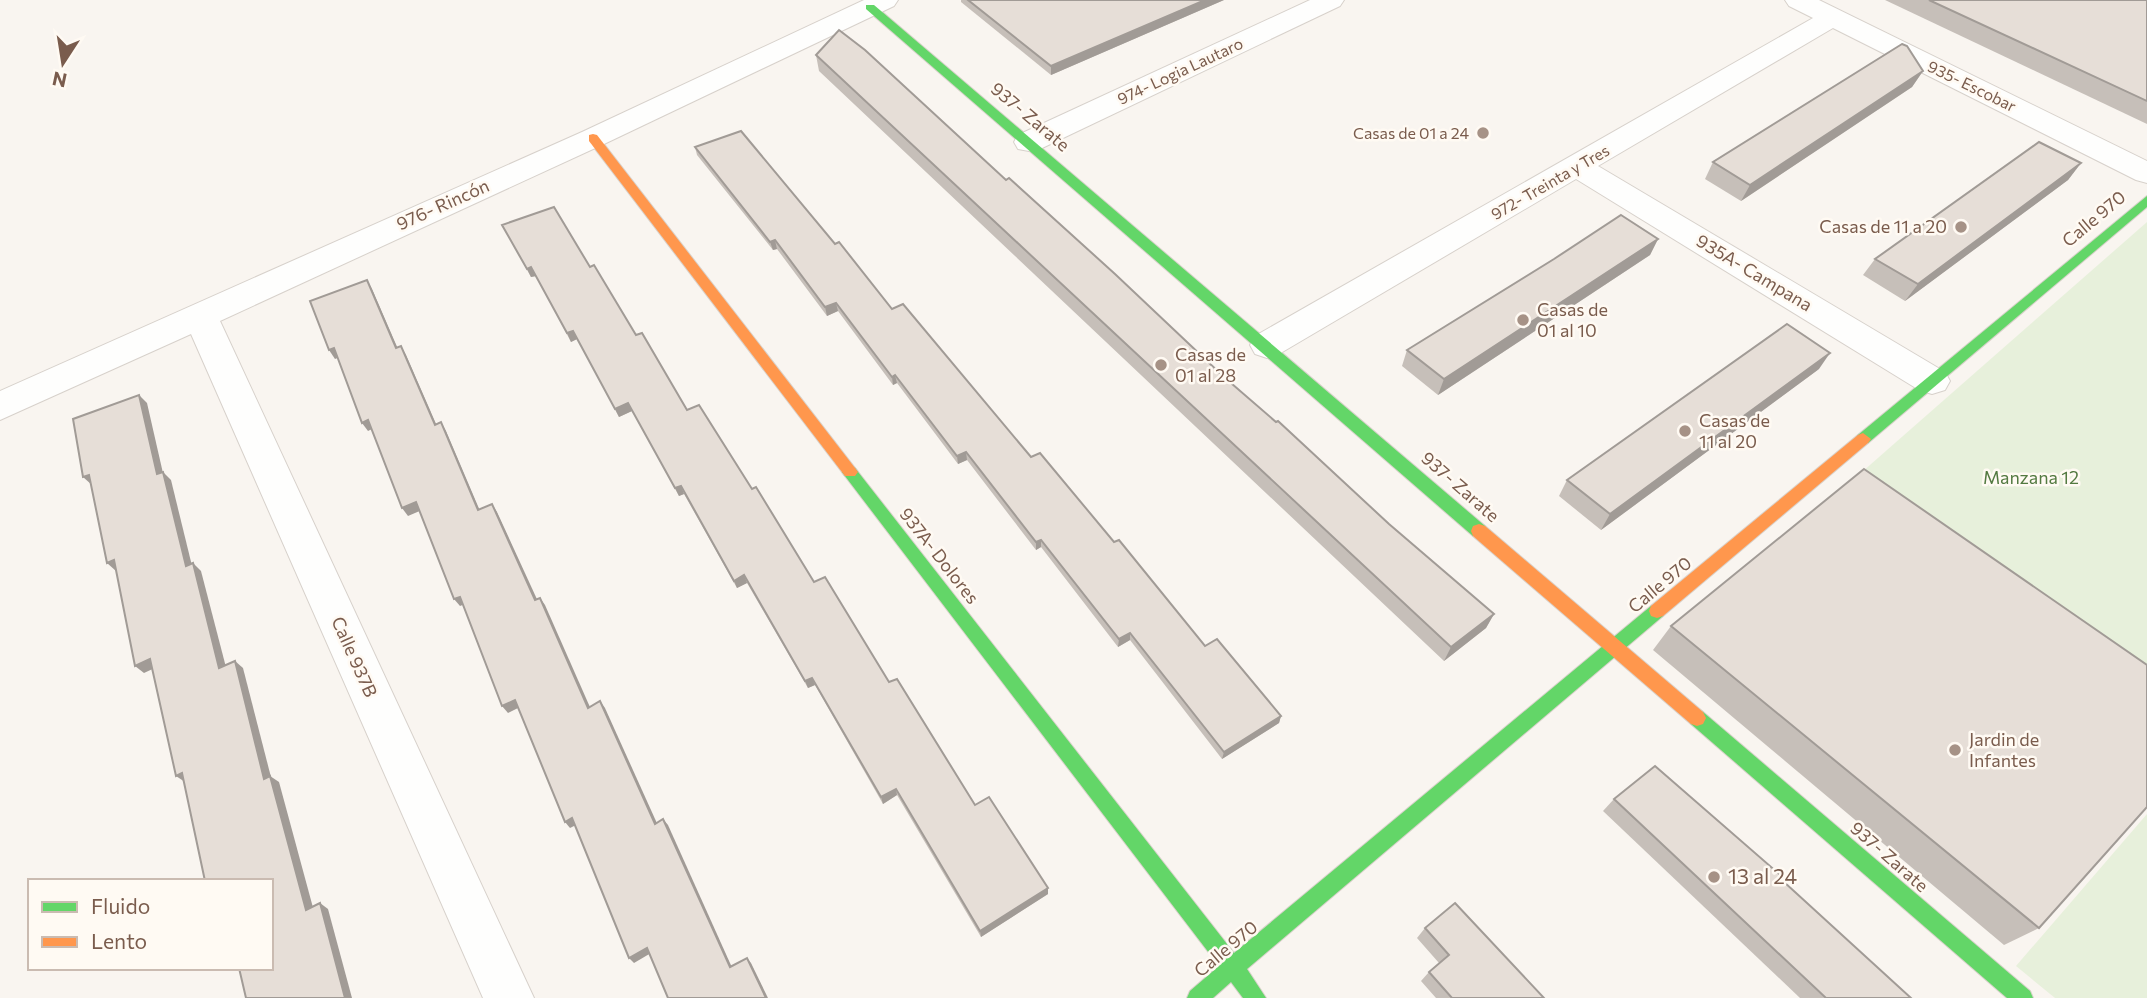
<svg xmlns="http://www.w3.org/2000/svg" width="2147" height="998" viewBox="0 0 2147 998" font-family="Commissioner,sans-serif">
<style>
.green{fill:#e7f0db}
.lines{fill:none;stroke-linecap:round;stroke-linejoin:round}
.street-casing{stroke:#d7d1cb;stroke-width:2}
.fast-casing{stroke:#d9d2cb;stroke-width:2}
.slow-casing{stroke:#d9d2cb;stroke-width:2}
.street{fill:#fefefd;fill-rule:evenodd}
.fast{fill:#63d668;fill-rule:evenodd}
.slow{fill:#ff974d;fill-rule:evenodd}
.wall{fill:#c6bfb9}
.shaded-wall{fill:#a19b96}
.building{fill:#e6ded7;stroke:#a19b96;stroke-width:2}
.poi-dot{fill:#a69286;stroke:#fffaf3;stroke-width:2.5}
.labels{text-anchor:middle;stroke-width:5;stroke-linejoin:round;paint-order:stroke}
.far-street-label{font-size:16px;fill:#7a5c4d;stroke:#fffaf3}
.far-poi-label{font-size:16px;fill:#7a5c4d;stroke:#fffaf3;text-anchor:end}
.street-label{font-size:18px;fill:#7a5c4d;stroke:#fffaf3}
.poi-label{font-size:18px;fill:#7a5c4d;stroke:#fffaf3;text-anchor:start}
.park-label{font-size:18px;fill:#537a41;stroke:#fffaf3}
.near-poi-label{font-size:21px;fill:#7a5c4d;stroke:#fffaf3;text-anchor:start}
</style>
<rect width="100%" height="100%" fill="#f9f5f0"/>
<g class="green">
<path d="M 2147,222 L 2147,701 L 1846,486 Z"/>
<path d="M 2147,814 L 2147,998 L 2055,998 L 2016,966 Z"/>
</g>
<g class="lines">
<g class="street-casing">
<g id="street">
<path d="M 864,0 L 898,0 L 894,6 L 604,144 L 220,321 L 534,998 L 483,998 L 191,334 L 0,420 L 0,391 L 582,132 Z"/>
<path d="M 1310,0 L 1344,0 L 1340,6 L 1040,149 L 1029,151 L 1018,149 L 1014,142 L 1018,135 Z"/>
<path d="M 1785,0 L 1819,0 L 2147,161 L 2147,183 L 2136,180 L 1833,28 L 1598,166 L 1945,372 L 1950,381 L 1945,390 L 1932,394 L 1919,390 L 1576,179 L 1279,354 L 1267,358 L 1255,354 L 1250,345 L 1255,336 L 1813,18 L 1789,6 Z"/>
</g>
</g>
<g class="fast-casing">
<g id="fast">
<path d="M 866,5 L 874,5 L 1485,526 L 1487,531 L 1485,536 L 1473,536 L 866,9 Z"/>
<path d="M 2147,196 L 2147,207 L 1868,443 L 1858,443 L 1855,439 L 1858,435 Z"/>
<path d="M 850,466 L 855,468 L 1234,953 L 1651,606 L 1657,604 L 1663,606 L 1665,611 L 1663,616 L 1247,969 L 1266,998 L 1243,998 L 1231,982 L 1213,998 L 1187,998 L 1190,991 L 1219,966 L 845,476 L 842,472 L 845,468 Z"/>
<path d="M 1697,710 L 1703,712 L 2030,991 L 2033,998 L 2007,998 L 1691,724 L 1688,718 L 1691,712 Z"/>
</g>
</g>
<g class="slow-casing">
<g id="slow">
<path d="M 593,134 L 597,135 L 855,468 L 858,472 L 855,476 L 845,476 L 589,141 L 589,135 Z"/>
<path d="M 1863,433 L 1871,439 L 1868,443 L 1663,616 L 1657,618 L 1651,616 L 1649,611 L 1651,606 L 1858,435 Z"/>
<path d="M 1479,524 L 1485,526 L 1703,712 L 1706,718 L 1703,724 L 1697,726 L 1691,724 L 1473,536 L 1471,531 L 1473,526 Z"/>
</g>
</g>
<use href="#street" class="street"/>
<use href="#fast" class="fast"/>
<use href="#slow" class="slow"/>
</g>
<g class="wall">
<path d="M 961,0 L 1224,0 L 1051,75 L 961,2 Z"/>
<path d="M 1885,0 L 2147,0 L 2147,124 Z"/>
<path d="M 816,55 L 1224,377 L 1389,524 L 1494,614 L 1486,628 L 1444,661 L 819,71 Z"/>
<path d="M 1923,71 L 1912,87 L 1741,201 L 1705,179 L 1713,162 Z"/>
<path d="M 695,147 L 835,244 L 892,309 L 1031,457 L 1114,542 L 1205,646 L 1281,716 L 1279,723 L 1222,759 L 1130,640 L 1118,647 L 1041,547 L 1036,550 L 967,460 L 958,464 L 897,383 L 893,385 L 838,311 L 827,316 L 777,249 L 773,250 L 697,155 Z"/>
<path d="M 2081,163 L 2068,180 L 1905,301 L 1863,275 L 1875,259 Z"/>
<path d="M 502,225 L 590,267 L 687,410 L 752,489 L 814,582 L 889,682 L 975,805 L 1048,894 L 981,937 L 897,795 L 883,804 L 815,685 L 808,688 L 747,583 L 737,588 L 684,494 L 679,496 L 632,411 L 619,417 L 577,339 L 571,342 L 536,276 L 531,277 Z"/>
<path d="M 1658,239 L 1650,255 L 1438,395 L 1402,366 L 1407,350 Z"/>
<path d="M 1819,369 L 1601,530 L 1559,496 L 1567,480 Z"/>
<path d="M 1671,626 L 2039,928 L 2004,945 L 1653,650 Z"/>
<path d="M 1614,799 L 1784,882 L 1911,998 L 1800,998 L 1603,811 Z"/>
<path d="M 1425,928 L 1544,998 L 1436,998 L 1421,981 L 1429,972 L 1439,963 L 1417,938 Z"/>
</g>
<g class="shaded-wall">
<path d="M 1205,0 L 1224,0 L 1051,75 L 1051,66 Z"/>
<path d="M 1923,71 L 1912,87 L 1741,201 L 1750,185 Z"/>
<path d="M 2081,163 L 2068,180 L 1905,301 L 1918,284 Z"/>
<path d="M 1658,239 L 1650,255 L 1438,395 L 1444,379 Z"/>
<path d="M 775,240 L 777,249 L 773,250 L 770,242 Z"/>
<path d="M 531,267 L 536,276 L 531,277 L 527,269 Z"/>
<path d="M 367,280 L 372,289 L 401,356 L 396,348 Z"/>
<path d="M 836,303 L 838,311 L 827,316 L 825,307 Z"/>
<path d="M 573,331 L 577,339 L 571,342 L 567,333 Z"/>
<path d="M 401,346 L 406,355 L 440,433 L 435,425 Z"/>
<path d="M 334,348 L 340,357 L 335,359 L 329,350 Z"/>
<path d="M 1830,353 L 1819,369 L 1601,530 L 1610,514 Z"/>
<path d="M 895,375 L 897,383 L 893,385 L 892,377 Z"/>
<path d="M 139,395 L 147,403 L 165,482 L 157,474 Z"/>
<path d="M 628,403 L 632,411 L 619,417 L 615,409 Z"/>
<path d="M 368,420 L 374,428 L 368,431 L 362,423 Z"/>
<path d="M 441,422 L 446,431 L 483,518 L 478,510 Z"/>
<path d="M 966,452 L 967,460 L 958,464 L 957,456 Z"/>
<path d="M 163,472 L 171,480 L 194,574 L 186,566 Z"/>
<path d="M 89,475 L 92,485 L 83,477 Z"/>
<path d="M 681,486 L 684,494 L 679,496 L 675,488 Z"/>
<path d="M 416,502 L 422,510 L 408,516 L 402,508 Z"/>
<path d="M 492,504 L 497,512 L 541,608 L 535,600 Z"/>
<path d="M 1041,540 L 1041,547 L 1036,550 L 1036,542 Z"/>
<path d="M 114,560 L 116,571 L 107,563 Z"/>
<path d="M 193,563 L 201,571 L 228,675 L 219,668 Z"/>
<path d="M 744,575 L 747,583 L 737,588 L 734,581 Z"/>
<path d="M 460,597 L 465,604 L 460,606 L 454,599 Z"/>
<path d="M 540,598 L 545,605 L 593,714 L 588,708 Z"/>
<path d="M 1494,614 L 1486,628 L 1444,661 L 1451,647 Z"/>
<path d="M 1130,633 L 1130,640 L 1118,647 L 1119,639 Z"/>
<path d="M 150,659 L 159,666 L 144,673 L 135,666 Z"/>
<path d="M 235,661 L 243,668 L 273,785 L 264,779 Z"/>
<path d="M 812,678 L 815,685 L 808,688 L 805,681 Z"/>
<path d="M 515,700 L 520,707 L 508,713 L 502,706 Z"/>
<path d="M 600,701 L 605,708 L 660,830 L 655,824 Z"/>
<path d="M 1281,716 L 1279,723 L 1222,759 L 1224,752 Z"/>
<path d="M 182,773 L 185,782 L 176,776 Z"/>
<path d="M 270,776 L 279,782 L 315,915 L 306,910 Z"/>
<path d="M 896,789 L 897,795 L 883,804 L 881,797 Z"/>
<path d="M 572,818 L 578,824 L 570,828 L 565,822 Z"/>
<path d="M 663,819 L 668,825 L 734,972 L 730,967 Z"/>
<path d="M 1048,888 L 1048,894 L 981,937 L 980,931 Z"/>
<path d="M 320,903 L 328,909 L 352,998 L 345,998 Z"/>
<path d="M 647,948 L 651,953 L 634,963 L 629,958 Z"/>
<path d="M 747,958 L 751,963 L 768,998 L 766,998 Z"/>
</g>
<g class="building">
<path d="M 968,0 L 1205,0 L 1051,66 Z"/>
<path d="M 1929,0 L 2147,0 L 2147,101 Z"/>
<path d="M 839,30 L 865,50 L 1006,180 L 1009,178 L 1115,274 L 1224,377 L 1276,422 L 1278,421 L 1389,524 L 1494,614 L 1451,647 L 816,55 Z"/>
<path d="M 1902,44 L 1907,46 L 1923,71 L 1750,185 L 1713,162 Z"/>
<path d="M 741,131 L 835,244 L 839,242 L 892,309 L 903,304 L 1031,457 L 1040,453 L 1114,542 L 1119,540 L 1205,646 L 1217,639 L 1281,716 L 1224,752 L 1130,633 L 1119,639 L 1041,540 L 1036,542 L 966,452 L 957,456 L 895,375 L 892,377 L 836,303 L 825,307 L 775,240 L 770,242 L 695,147 Z"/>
<path d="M 2039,142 L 2081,163 L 1918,284 L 1875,259 Z"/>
<path d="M 554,207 L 590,267 L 594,265 L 636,335 L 642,333 L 687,410 L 699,405 L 752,489 L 756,487 L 814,582 L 825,577 L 889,682 L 897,679 L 975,805 L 989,797 L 1048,888 L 980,931 L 896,789 L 881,797 L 812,678 L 805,681 L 744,575 L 734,581 L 681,486 L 675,488 L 628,403 L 615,409 L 573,331 L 567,333 L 531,267 L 527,269 L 502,225 Z"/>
<path d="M 1621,215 L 1658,239 L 1444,379 L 1407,350 L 1554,259 Z"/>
<path d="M 367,280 L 396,348 L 401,346 L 435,425 L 441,422 L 478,510 L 492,504 L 535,600 L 540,598 L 588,708 L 600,701 L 655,824 L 663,819 L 730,967 L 747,958 L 766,998 L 668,998 L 647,948 L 629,958 L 572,818 L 565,822 L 515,700 L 502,706 L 460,597 L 454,599 L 416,502 L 402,508 L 368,420 L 362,423 L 334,348 L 329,350 L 310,301 Z"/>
<path d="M 1787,324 L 1830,353 L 1610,514 L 1567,480 Z"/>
<path d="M 139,395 L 157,474 L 163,472 L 186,566 L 193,563 L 219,668 L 235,661 L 264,779 L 270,776 L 306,910 L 320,903 L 345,998 L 246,998 L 239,968 L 271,968 L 271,881 L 205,881 L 182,773 L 176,776 L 150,659 L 135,666 L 114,560 L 107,563 L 89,475 L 83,477 L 73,419 Z"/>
<path d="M 1864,469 L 2147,665 L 2147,807 L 2039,928 L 1671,626 Z"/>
<path d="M 1655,766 L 1786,880 L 1784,882 L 1911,998 L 1826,998 L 1614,799 Z"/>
<path d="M 1455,903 L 1544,998 L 1452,998 L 1429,972 L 1449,955 L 1425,928 Z"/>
</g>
<g class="poi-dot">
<circle cx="1483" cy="133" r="7"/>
<circle cx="1961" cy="227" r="7"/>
<circle cx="1523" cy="320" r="7"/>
<circle cx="1161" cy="365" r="7"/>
<circle cx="1685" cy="431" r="7"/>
<circle cx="1955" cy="750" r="7"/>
<circle cx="1714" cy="877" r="7"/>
</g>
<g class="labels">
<g class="far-street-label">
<text transform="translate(1180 71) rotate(-25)" y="6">974- Logia Lautaro</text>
<text transform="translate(1972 86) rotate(26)" y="6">935- Escobar</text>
<text transform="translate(1550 182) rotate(-30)" y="6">972- Treinta y Tres</text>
</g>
<g class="far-poi-label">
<text x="1469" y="139">Casas de 01 a 24</text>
</g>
<g class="street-label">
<text transform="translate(1030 117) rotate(40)" y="6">937- Zarate</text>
<text transform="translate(443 205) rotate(-24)" y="6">976- Rincón</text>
<text transform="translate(2094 219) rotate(-40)" y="6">Calle 970</text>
<text transform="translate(1754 273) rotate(31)" y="6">935A- Campana</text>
<text transform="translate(1460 487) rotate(41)" y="6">937- Zarate</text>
<text transform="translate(939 556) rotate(52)" y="6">937A- Dolores</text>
<text transform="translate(1660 585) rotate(-40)" y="6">Calle 970</text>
<text transform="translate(354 657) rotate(66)" y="6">Calle 937B</text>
<text transform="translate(1889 857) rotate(41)" y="6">937- Zarate</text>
<text transform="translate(1226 949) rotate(-40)" y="6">Calle 970</text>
</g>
<g class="poi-label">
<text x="1947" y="233" text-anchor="end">Casas de 11 a 20</text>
<text x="1537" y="316">Casas de<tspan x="1537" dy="21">01 al 10</tspan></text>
<text x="1175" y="361">Casas de<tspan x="1175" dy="21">01 al 28</tspan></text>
<text x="1699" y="427">Casas de<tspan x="1699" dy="21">11 al 20</tspan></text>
<text x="1969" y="746">Jardin de<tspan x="1969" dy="21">Infantes</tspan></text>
</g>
<g class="park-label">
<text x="2031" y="484">Manzana 12</text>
</g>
<g class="near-poi-label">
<text x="1728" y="884">13 al 24</text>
</g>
</g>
<rect x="28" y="879" width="245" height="91" fill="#fffaf3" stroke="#cabbb1" stroke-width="2"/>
<rect x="42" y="902" width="35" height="10" fill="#63d668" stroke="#cabbb1" stroke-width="2"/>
<text x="91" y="914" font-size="21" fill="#7a5c4d">Fluido</text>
<rect x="42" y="937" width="35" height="10" fill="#ff974d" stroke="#cabbb1" stroke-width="2"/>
<text x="91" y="949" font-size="21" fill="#7a5c4d">Lento</text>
<g transform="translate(63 63) rotate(192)" stroke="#fffaf3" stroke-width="5" paint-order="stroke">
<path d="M0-5L12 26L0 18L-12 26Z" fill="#7a5c4d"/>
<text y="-10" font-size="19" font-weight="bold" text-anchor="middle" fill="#7a5c4d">N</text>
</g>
</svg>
